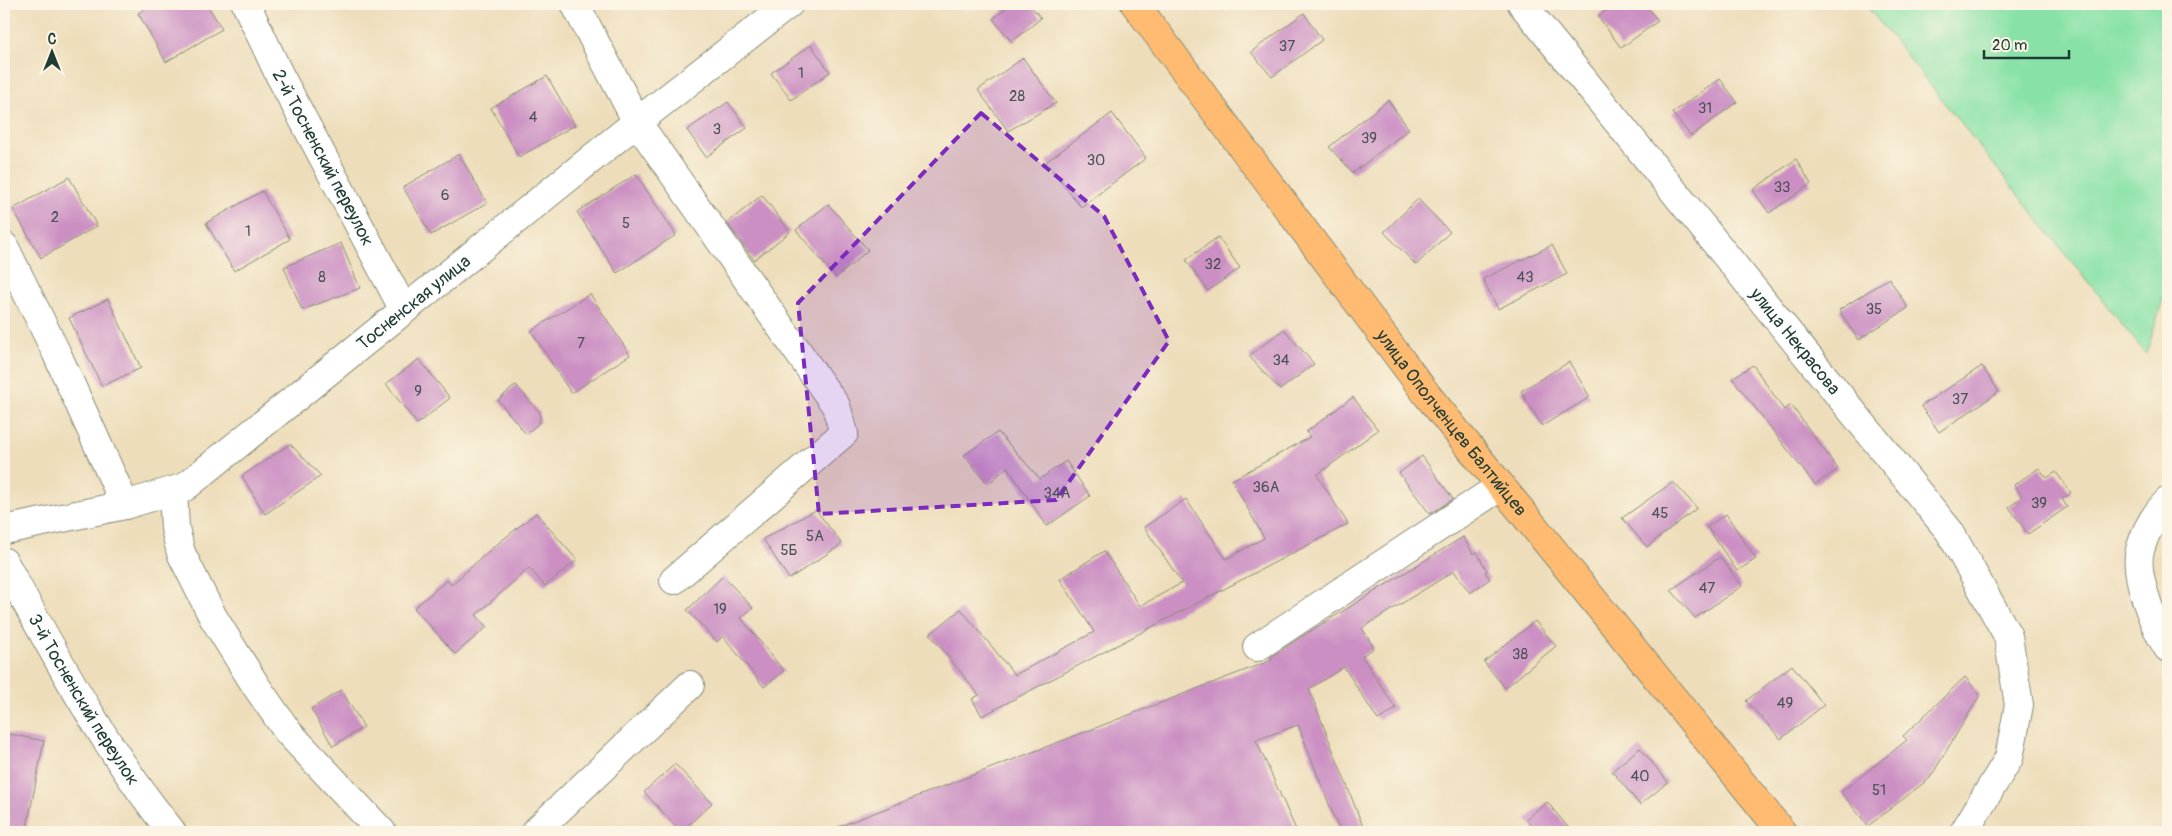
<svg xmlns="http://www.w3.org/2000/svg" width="2172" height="836" viewBox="0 0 2172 836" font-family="Pangolin,sans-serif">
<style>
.green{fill:#88e2a7;stroke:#54906e}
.building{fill:#cb8fc3}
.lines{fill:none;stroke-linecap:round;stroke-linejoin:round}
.minor-casing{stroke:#868d77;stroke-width:30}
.major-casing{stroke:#868d77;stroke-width:30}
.minor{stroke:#fff;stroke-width:28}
.major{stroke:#ffbb71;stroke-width:28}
.marked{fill:#7b2cbf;fill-opacity:0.2;stroke:#7b2cbf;stroke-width:4;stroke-dasharray:10 6;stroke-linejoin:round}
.labels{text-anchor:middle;stroke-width:4;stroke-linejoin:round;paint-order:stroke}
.number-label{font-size:15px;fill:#4a5258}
.street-label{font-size:18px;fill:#1f3d34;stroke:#fcf5e5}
</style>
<rect width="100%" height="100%" fill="#fcf5e5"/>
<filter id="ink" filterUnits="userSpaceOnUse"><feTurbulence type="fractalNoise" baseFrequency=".02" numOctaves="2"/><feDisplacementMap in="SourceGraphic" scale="10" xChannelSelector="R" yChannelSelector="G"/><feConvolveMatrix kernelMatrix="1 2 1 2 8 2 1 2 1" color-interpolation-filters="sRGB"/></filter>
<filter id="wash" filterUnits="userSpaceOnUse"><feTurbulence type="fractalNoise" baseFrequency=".0096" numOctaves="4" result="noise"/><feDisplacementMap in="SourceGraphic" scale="20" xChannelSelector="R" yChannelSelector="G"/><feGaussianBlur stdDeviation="1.12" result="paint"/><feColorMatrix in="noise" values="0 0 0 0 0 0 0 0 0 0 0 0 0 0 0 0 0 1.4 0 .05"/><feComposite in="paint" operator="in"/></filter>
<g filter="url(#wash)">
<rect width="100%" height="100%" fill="#edddba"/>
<path class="green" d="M 1865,4 L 2168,4 L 2168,282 L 2146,354 Z"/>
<g id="blocks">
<g class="building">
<path d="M 153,4 L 207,4 L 222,29 L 166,62 L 138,13 Z"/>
<path d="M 1011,4 L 1029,4 L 1041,18 L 1012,42 L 993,19 Z"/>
<path d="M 1616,4 L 1645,4 L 1658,21 L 1621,48 L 1598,16 Z"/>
<path d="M 1304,13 L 1322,40 L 1272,77 L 1251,52 Z"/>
<path d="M 811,45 L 830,72 L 791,100 L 771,73 Z"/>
<path d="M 1023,58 L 1056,103 L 1008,131 L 978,90 Z"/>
<path d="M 547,76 L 575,125 L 519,157 L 491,108 Z"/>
<path d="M 1720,79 L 1737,102 L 1691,136 L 1672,113 Z"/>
<path d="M 1388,100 L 1409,129 L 1353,173 L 1329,147 Z"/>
<path d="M 728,102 L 747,128 L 706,157 L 687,130 Z"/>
<path d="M 1112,113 L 1146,158 L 1081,207 L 1046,162 Z"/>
<path d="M 459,154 L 487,203 L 431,235 L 403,187 Z"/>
<path d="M 1796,159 L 1811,184 L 1769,213 L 1753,190 Z"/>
<path d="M 636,174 L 676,235 L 617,273 L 577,212 Z"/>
<path d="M 69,177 L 97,226 L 41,258 L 13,209 Z"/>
<path d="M 262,191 L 290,239 L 234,271 L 206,223 Z"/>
<path d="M 762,195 L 790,232 L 754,260 L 727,223 Z"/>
<path d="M 1418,199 L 1450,232 L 1416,265 L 1384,232 Z"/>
<path d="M 828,204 L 868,250 L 836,278 L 796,230 Z"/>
<path d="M 1218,237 L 1240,268 L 1208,291 L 1186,260 Z"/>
<path d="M 341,243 L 360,288 L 302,310 L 284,267 Z"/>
<path d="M 1552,245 L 1567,274 L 1498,309 L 1483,279 Z"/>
<path d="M 1889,278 L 1908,308 L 1858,340 L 1839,310 Z"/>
<path d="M 590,294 L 630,355 L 571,393 L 531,331 Z"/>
<path d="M 108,299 L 141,368 L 102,386 L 69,318 Z"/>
<path d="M 1284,329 L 1314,364 L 1280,390 L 1249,356 Z"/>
<path d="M 419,359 L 450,398 L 417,424 L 386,384 Z"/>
<path d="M 1569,362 L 1590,397 L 1542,426 L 1521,391 Z"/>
<path d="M 1753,365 L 1784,410 L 1791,405 L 1838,469 L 1815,485 L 1732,378 Z"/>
<path d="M 1982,366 L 1999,392 L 1939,432 L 1921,406 Z"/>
<path d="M 516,385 L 540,413 L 540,422 L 526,434 L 498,400 Z"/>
<path d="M 1353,397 L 1378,430 L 1317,475 L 1348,524 L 982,716 L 972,699 L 979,695 L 930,634 L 961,609 L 1015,675 L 1094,632 L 1060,579 L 1104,551 L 1140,606 L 1182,583 L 1144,527 L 1186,499 L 1226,559 L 1264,538 L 1232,480 L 1310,437 L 1306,432 Z"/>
<path d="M 998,432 L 1040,479 L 1066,461 L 1090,496 L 1047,526 L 1007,467 L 988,484 L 964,455 Z"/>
<path d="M 290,444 L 321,476 L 265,514 L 242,476 Z"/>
<path d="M 1422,456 L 1453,499 L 1430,514 L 1399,473 Z"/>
<path d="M 2039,468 L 2047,478 L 2056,472 L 2071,493 L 2062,499 L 2067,507 L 2028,534 L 2009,507 L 2022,497 L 2014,485 Z"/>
<path d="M 1673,482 L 1697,508 L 1647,547 L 1622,518 Z"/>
<path d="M 816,510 L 842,544 L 789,579 L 763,539 Z"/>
<path d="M 536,513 L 577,560 L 545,586 L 529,568 L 476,615 L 487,627 L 455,654 L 414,608 L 447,580 L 451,585 L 490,550 Z"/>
<path d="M 1726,514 L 1756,559 L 1737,571 L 1707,527 Z"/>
<path d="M 1463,537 L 1473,554 L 1477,552 L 1487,571 L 1485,572 L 1490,579 L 1470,593 L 1454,571 L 1362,628 L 1374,648 L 1362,656 L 1396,709 L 1378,720 L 1344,667 L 1309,689 L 1365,832 L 1340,832 L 1298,725 L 1256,740 L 1297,832 L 830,832 L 830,830 L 1272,660 L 1271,657 L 1301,637 Z"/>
<path d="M 1720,557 L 1742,586 L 1695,618 L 1671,590 Z"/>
<path d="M 723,576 L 753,608 L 741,618 L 784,671 L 764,687 L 723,636 L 717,642 L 687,610 Z"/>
<path d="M 1535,621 L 1556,646 L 1505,688 L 1484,662 Z"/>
<path d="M 1792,665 L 1824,705 L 1781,739 L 1746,701 Z"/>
<path d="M 1965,677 L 1980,695 L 1930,778 L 1868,826 L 1841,792 L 1907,740 L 1903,736 Z"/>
<path d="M 341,690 L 364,727 L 333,746 L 311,709 Z"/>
<path d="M 4,733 L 44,741 L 26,832 L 4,827 Z"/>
<path d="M 1640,748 L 1668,782 L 1640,805 L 1612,771 Z"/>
<path d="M 675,764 L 712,803 L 681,832 L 644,792 Z"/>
<path d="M 1547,802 L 1572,832 L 1537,832 L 1526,819 Z"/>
</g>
</g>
</g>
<g filter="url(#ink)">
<use href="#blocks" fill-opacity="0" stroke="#868d77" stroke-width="1"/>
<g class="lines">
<g class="minor-casing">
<g id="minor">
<path id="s1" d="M 246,4 L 279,74 L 404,310"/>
<path d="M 575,4 L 637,122 L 836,406 L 844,433 L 674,580"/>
<path id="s2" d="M 1522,4 L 1950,532 L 2008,636 L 2019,705 L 2009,758 L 1964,832"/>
<path d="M 4,246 L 56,352 L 125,505"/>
<path d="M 173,491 L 175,528 L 181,553 L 213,617 L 256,686 L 288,732 L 382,832"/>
<path d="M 2168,501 C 2155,514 2145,532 2140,550 C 2133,574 2155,629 2168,648"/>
<path id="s3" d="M 4,530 L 125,505 L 185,487 L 637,122 L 789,4"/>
<path id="s4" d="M 4,562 C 55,655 105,749 172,832"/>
<path d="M 1257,647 L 1501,486"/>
<path d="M 535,832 L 690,685"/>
</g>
</g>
<g class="major-casing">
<g id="major">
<path id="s5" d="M 1135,4 L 1428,396 L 1782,832"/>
</g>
</g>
<use href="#minor" class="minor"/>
<use href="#major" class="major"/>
</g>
</g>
<path class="marked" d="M 981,113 L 1104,216 L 1169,341 L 1056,500 L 819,514 L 798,303 Z"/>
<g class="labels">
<g class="number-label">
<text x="1287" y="51">37</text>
<text x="801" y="78">1</text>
<text x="1017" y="101">28</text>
<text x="1705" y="113">31</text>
<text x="533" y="122">4</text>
<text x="717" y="134">3</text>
<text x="1369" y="143">39</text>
<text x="1096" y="165">30</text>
<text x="1782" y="192">33</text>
<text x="445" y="200">6</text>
<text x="55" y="222">2</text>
<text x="626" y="228">5</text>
<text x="248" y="236">1</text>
<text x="1213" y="269">32</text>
<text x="322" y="282">8</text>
<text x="1525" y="282">43</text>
<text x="1874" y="314">35</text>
<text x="581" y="348">7</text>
<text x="1281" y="365">34</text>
<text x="418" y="396">9</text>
<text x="1960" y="404">37</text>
<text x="1266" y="492">36А</text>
<text x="1057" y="498">34А</text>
<text x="2039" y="508">39</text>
<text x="1660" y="518">45</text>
<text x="815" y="541">5А</text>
<text x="789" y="555">5Б</text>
<text x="1707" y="593">47</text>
<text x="720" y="614">19</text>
<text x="1520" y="659">38</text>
<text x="1785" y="708">49</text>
<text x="1640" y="781">40</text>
<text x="1879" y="795">51</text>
</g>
<g class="street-label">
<text dy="6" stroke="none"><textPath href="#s1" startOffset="172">2-й Тосненский переулок</textPath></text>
<text dy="6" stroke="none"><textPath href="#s3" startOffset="480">Тосненская улица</textPath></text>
<text dy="6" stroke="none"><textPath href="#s2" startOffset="434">улица Некрасова</textPath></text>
<text dy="6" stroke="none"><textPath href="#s5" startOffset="525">улица Ополченцев Балтийцев</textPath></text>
<text dy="6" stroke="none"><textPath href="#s4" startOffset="159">3-й Тосненский переулок</textPath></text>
</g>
</g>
<rect width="2172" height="836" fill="none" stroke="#fcf5e5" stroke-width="20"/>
<g transform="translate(52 52)" stroke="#fcf5e5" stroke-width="4" paint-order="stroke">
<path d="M0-4L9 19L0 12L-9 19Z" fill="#1f3d34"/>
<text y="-8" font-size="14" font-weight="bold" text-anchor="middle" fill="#1f3d34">С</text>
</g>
<path d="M1984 50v8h85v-8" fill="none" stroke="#1f3d34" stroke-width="2.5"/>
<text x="1992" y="50" font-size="15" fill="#1f3d34" stroke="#fcf5e5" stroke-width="4" paint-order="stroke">20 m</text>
</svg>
